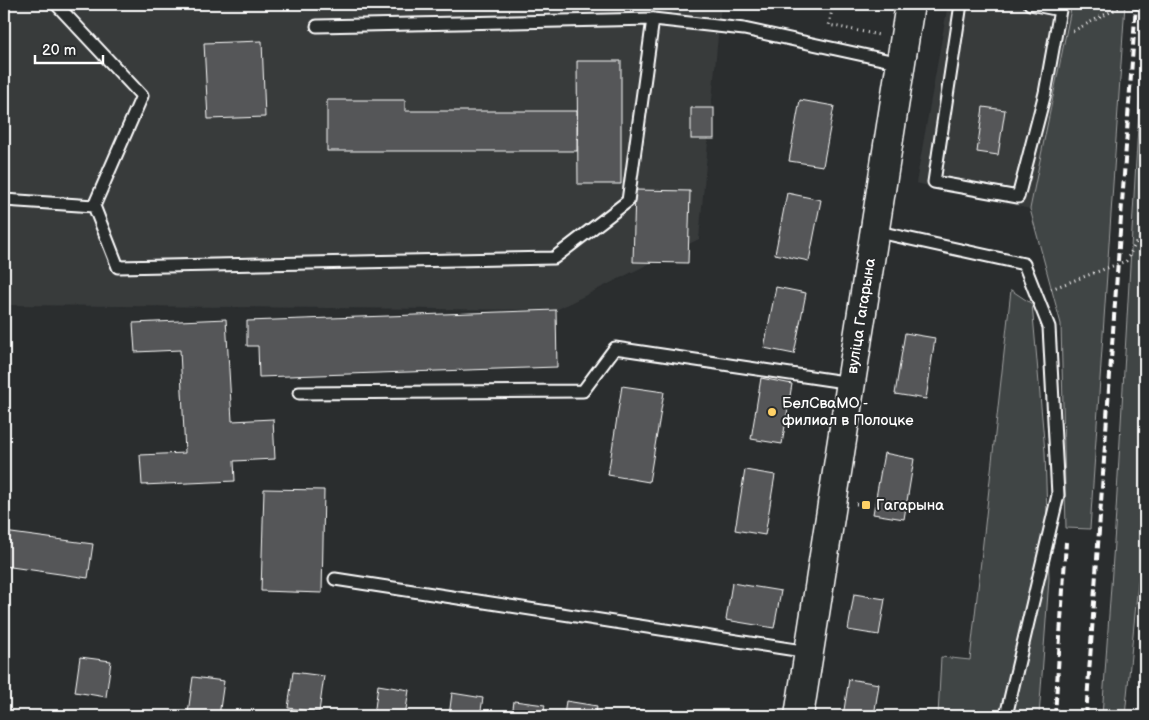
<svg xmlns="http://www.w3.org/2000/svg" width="1149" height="720" viewBox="0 0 1149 720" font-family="'Balsamiq Sans',sans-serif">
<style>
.built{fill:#373a3b}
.green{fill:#414445;stroke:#a0a2a2}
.building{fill:#555758;stroke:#fff}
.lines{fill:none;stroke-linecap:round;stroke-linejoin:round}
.lane-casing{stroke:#fff;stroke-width:15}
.secondary-casing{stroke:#fff;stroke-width:31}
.path{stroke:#fff;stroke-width:3;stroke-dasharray:1 4;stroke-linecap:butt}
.lane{stroke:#2a2d2e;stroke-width:11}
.secondary{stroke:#2a2d2e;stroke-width:28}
.rail{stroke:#fff;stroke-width:4;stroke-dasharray:8 4;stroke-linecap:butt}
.poi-dot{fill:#ffd166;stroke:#2a2d2e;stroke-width:2}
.labels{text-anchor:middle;stroke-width:4;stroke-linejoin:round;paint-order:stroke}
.street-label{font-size:15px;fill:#fff;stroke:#2a2d2e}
.poi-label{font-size:15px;fill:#fff;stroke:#2a2d2e;text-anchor:start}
</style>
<rect width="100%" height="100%" fill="#2a2d2e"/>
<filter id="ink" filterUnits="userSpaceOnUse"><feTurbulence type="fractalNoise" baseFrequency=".02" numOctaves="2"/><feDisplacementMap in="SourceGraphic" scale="10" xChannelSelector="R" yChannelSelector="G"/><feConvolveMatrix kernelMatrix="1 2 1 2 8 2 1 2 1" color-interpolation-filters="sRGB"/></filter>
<g filter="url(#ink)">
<g class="built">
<path d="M 4,4 L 721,4 L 699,239 L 556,310 L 4,305 Z"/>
<path d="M 948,4 L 1072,4 L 1030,209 L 916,183 Z"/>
</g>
<g class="green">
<path d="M 1072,4 L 1125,4 L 1090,529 L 1066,528 L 1061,324 L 1030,209 Z"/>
<path d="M 1145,4 L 1145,512 L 1125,716 L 1102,716 L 1115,528 Z"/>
<path d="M 1011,290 L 1032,304 L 1045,452 L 1049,579 L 1039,716 L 938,716 L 941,657 L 970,660 Z"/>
</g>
<g class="building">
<path d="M 262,41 L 265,117 L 208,119 L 204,43 Z"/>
<path d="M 577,61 L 621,61 L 621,184 L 578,184 Z"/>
<path d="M 327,100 L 405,100 L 405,111 L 577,111 L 577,151 L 327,151 Z"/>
<path d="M 800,100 L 834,106 L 823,166 L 789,161 Z"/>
<path d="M 983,107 L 1005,110 L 998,155 L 977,152 Z"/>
<rect x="691" y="108" width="23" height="31"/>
<path d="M 635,190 L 690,191 L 688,263 L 633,262 Z"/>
<path d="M 787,193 L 821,200 L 809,261 L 775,254 Z"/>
<path d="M 776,287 L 806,293 L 794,354 L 764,348 Z"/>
<path d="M 556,310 L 557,367 L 259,377 L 258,346 L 247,346 L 247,321 Z"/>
<path d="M 226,319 L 232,421 L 273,419 L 275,459 L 234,461 L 235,481 L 142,485 L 140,455 L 185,453 L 180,350 L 135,352 L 133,323 Z"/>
<path d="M 905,333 L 935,338 L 926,399 L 895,394 Z"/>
<path d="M 761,378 L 792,384 L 782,444 L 751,439 Z"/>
<path d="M 622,386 L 664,392 L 649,482 L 608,475 Z"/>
<path d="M 884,453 L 914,459 L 904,519 L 873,514 Z"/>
<path d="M 745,470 L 775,475 L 765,535 L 735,530 Z"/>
<path d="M 264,489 L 324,490 L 322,593 L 261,591 Z"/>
<path d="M 4,532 L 93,544 L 88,578 L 4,566 Z"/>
<path d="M 732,583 L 781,591 L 774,628 L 726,620 Z"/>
<path d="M 854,594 L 885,599 L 879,635 L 848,630 Z"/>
<path d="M 80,657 L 111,661 L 106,697 L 75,692 Z"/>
<path d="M 293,672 L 324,676 L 319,712 L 288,708 Z"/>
<path d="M 193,677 L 224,681 L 219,716 L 188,713 Z"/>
<path d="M 849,679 L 879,684 L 874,716 L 843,716 Z"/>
<path d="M 378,685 L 409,690 L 405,716 L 374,716 Z"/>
<path d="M 452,693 L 483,698 L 480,716 L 449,716 Z"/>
<path d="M 514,701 L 545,705 L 543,716 L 512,716 Z"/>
<path d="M 566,701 L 597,706 L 596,716 L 564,716 Z"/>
<path d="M 639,710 L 670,714 L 669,716 L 638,716 Z"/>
</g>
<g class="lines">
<g class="lane-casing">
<g id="lane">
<path d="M 56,4 L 142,96 L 94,206"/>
<path d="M 961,4 L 934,182 L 1018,197 L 1045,93 L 1060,10 L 1030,4"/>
<path d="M 317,26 L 653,19 L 744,29 L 900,63"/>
<path d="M 4,200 L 94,206 L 118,267 L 554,258 L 628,201 L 653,19"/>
<path d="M 874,231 L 1024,264 L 1049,327 L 1058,495 L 1006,716"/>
<path d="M 299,393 L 583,391 L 615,348 L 851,383"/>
<path d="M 335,579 L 809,652"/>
</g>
</g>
<g class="secondary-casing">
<path id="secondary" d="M 799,716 L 910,4"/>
</g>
<g class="path">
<path d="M 833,4 L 829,25 L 879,35"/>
<path d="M 1073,31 L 1126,4"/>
<path d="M 1051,289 L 1126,261 L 1137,241 L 1145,237"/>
<path d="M 856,504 L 866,505"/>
</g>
<use href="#lane" class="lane"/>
<use href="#secondary" class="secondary"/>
<g class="rail">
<path d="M 1055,716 L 1066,542"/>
<path d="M 1086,716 L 1136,4"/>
</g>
</g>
</g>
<g class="poi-dot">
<circle cx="772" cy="412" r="5"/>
<rect x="861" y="500" width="10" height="10" rx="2.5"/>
</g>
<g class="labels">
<g class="street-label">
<text transform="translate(861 316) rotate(-81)" y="5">вуліца Гагарына</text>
</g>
<g class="poi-label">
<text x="782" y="408">БелСваМО -<tspan x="782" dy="17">филиал в Полоцке</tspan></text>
<text x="876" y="510">Гагарына</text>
</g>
</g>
<rect width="1149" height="720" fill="none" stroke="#2a2d2e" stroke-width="20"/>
<rect x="10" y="10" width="1129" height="700" fill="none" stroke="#fff" stroke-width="2" filter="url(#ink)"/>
<path d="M35 55v8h68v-8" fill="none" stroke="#ffffff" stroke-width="2.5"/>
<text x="42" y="55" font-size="15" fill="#ffffff" stroke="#2a2d2e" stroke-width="4" paint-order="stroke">20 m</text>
</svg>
